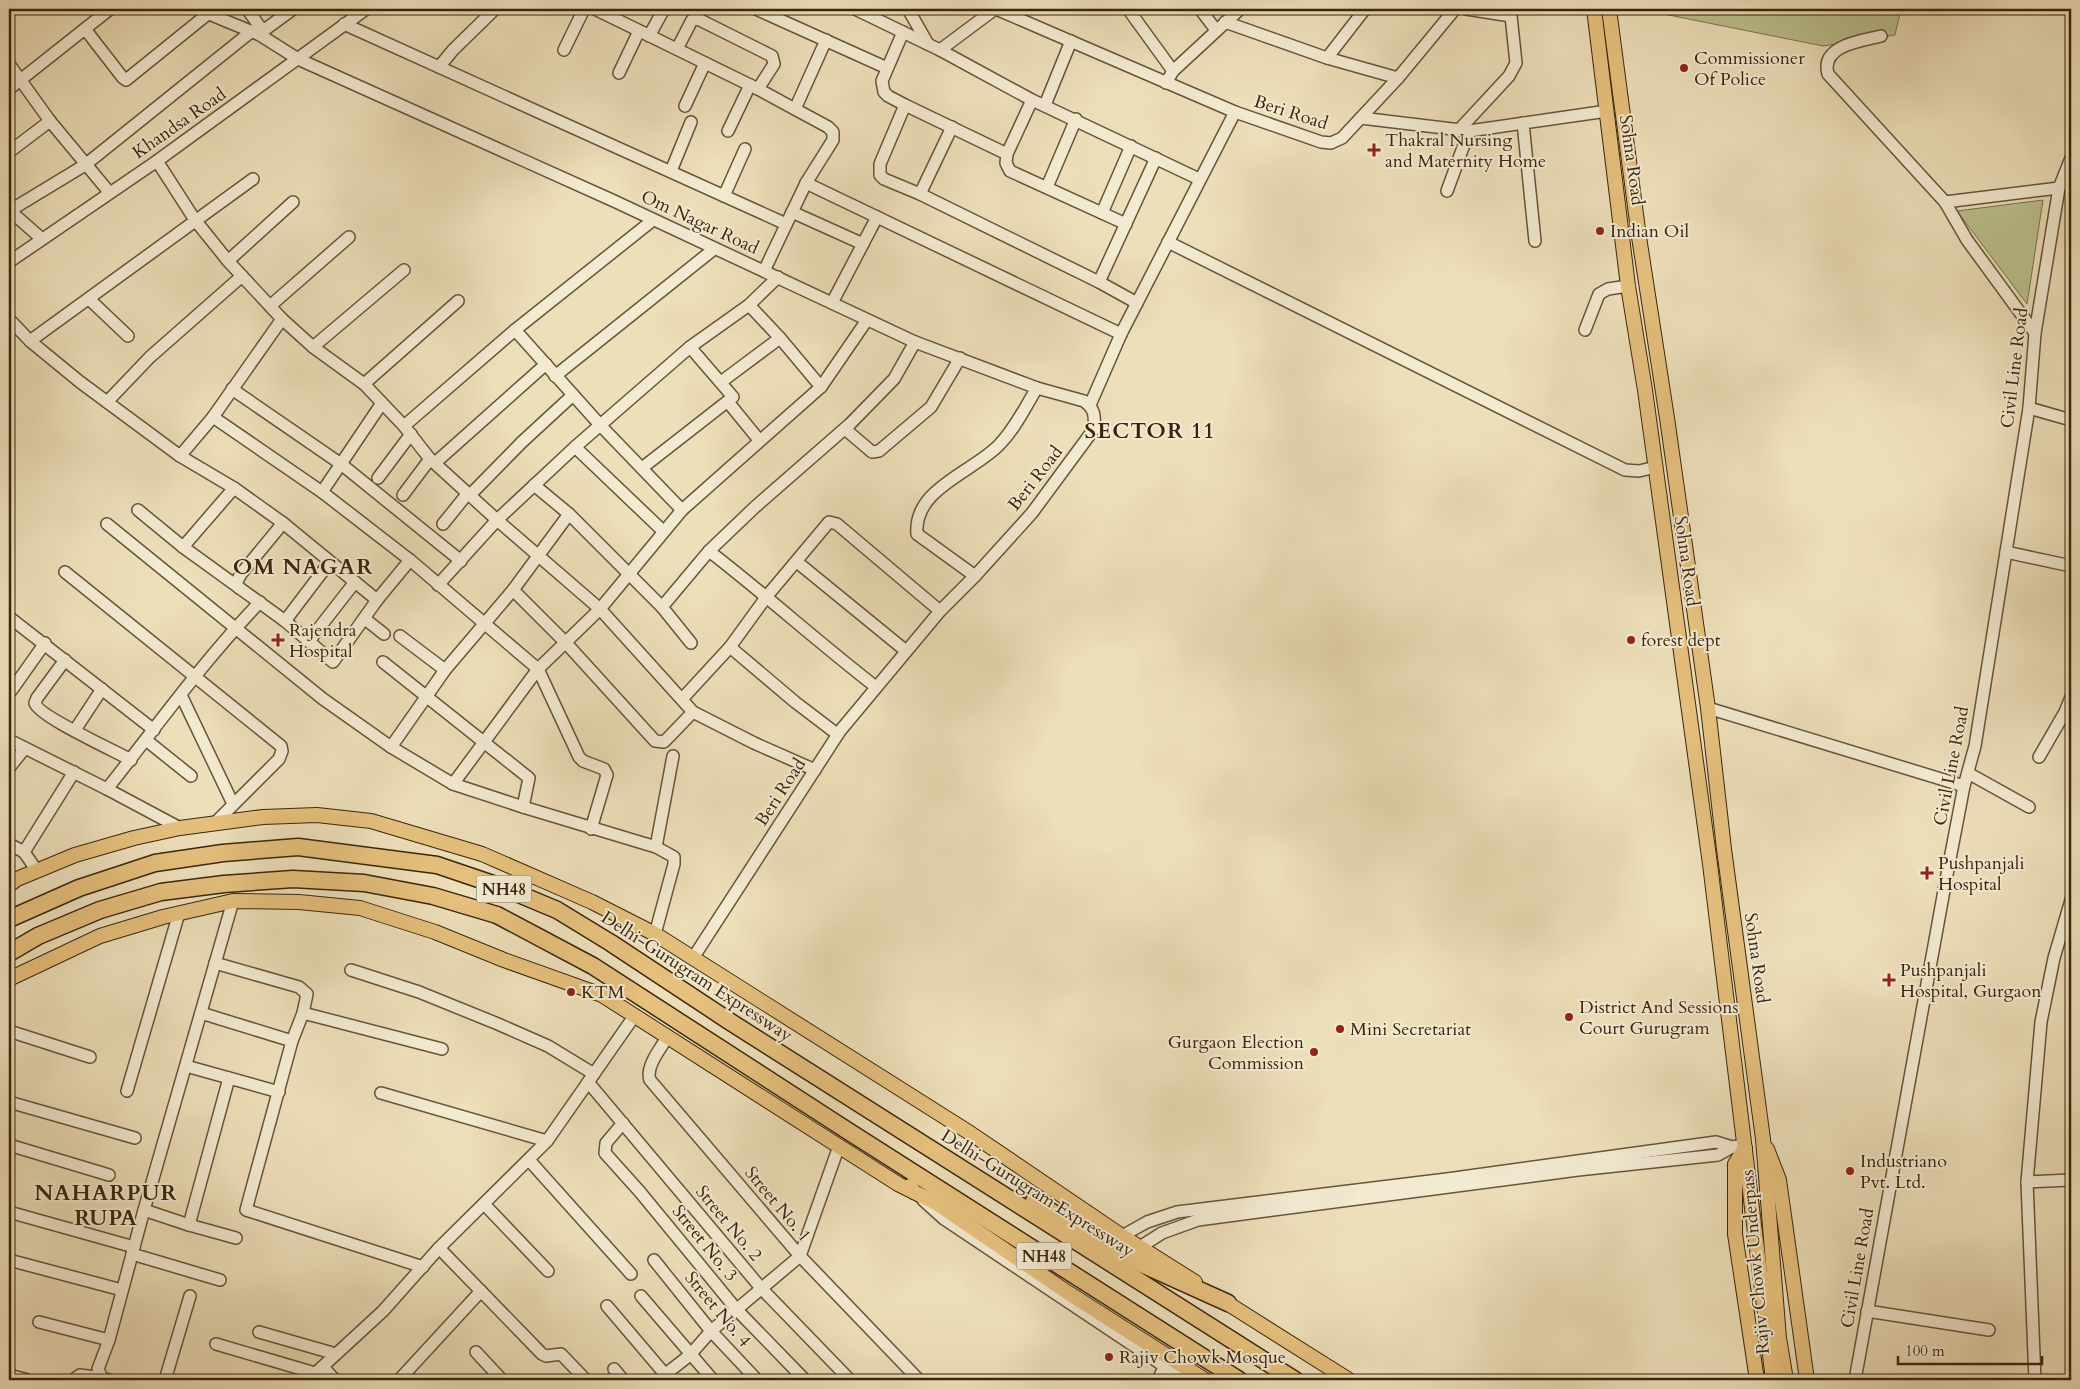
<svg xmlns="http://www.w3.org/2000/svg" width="2080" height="1389" viewBox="0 0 2080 1389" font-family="Cardo,serif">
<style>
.green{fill:#bbc18e;stroke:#7a734e}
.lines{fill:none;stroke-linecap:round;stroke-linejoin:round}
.minor-casing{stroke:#665438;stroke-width:14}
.major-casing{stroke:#39250d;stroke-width:16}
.highway-casing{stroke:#39250d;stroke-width:19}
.minor{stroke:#f3ead2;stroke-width:11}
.major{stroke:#e6c07d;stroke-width:14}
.highway{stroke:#e6c07d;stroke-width:16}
.poi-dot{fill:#8f2418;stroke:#f3ead2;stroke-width:2}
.labels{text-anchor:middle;stroke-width:4;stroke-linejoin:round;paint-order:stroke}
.shield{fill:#f3ead2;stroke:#716048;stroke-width:1}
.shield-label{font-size:16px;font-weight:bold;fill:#39250d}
.poi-label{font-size:18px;fill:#39250d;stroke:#f3ead2;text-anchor:start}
.street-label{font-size:18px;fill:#39250d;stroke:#f3ead2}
.district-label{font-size:22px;font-weight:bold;letter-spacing:1px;fill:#39250d;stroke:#f3ead2}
</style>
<rect width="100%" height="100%" fill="#eddfba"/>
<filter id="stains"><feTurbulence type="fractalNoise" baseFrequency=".004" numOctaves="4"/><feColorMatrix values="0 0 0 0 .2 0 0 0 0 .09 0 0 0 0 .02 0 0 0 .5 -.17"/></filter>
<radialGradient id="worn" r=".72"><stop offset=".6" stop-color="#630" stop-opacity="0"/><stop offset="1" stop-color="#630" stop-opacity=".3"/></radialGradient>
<g class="green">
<path d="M 1639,9 L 1901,9 L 1895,35 L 1823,46 Z"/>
<path d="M 2043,200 L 2027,304 L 1957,211 Z"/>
</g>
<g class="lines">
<g class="minor-casing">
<g id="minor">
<path d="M 197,9 L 260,35 L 298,59 L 614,201 L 915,342 L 1037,388 L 1084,401 C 1095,409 1095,416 1094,429 L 1032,513 L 975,576 L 940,611 L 840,731 L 693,958"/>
<path d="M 247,9 L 263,31 L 260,35"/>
<path d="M 595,9 L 758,89 L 828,127 L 833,132 L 833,140 L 806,183 L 764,271"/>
<path d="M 756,9 L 887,68"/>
<path d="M 855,9 L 940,50 L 1032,100 L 1199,179"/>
<path d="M 908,9 L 928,44"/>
<path d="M 996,9 L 1235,112 L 1321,142 L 1331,143 L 1342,138 L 1398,78 L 1455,9"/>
<path d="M 1128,9 L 1173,71"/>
<path d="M 1200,9 L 1216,30"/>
<path d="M 1225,22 L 1327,58 L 1398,78"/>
<path d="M 344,24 L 786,224"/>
<path d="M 85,29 L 123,78 L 126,80 L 209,13"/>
<path d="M 263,31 L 293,9"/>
<path d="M 903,32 L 882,81 L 884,92 L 888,96 L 905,105 L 1007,154"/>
<path d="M 649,36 L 664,9"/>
<path d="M 1881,36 C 1862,41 1820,45 1828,74 L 1945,202 L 1967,240 L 2035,333"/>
<path d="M 677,49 L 692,20 L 698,19 L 772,56 L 774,64 L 758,89"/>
<path d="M 564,50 L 584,9"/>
<path d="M 940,50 L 995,9"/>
<path d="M 1327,58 L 1365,9"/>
<path d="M 9,64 L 50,121 L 109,192"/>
<path d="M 439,67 L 453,50 L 495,9"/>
<path d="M 619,73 L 639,31"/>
<path d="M 1166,83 L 1173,71 L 1240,9"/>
<path d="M 9,89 L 110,9"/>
<path d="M 1032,100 L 1007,154 L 1006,163 L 1010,171 L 1126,224"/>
<path d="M 905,105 L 880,164 L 880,175 L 884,179 L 920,194 L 1099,282 L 1137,303"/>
<path d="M 1045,105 L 1071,41"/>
<path d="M 685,106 L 705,63"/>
<path d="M 795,109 L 826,40"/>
<path d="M 1361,118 L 1469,131 L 1607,111"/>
<path d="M 1523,123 L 1535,241"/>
<path d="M 728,131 L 750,85"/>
<path d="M 1458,131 L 1509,76 L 1516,63 L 1511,16 L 1466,9"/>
<path d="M 9,152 L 50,121"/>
<path d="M 157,161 L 195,220 L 228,261 L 282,319 L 313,347 L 364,384 L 404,426 L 430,459 L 497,520 L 600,609 L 693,712 L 754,743 L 815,770"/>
<path d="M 671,171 L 691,122"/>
<path d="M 806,183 L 1121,334"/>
<path d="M 1047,187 L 1076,119"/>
<path d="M 1447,191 L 1469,131"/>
<path d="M 920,194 L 952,127"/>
<path d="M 724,196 L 745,149"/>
<path d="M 1945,202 L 2059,188"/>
<path d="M 9,210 L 42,239"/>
<path d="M 9,211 L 85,165 L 252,31"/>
<path d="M 792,212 L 863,244"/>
<path d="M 1102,213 L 1131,146"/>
<path d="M 1168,242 L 1625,470 L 1639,471 L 1656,467"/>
<path d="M 228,261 L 293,202"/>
<path d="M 9,262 L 157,161 L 366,9"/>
<path d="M 1099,282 L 1156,158"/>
<path d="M 89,299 L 128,336"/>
<path d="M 832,303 L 877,217"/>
<path d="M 749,305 L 780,338 L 821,387"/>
<path d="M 270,306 L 349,237"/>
<path d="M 9,319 L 30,341 L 80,382 L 180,456 L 234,488 L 283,523 L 377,600"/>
<path d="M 515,330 L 601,426 L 682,510"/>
<path d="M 1585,330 L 1599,294 L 1608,289 L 1628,286"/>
<path d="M 30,341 L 253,179"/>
<path d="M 313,347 L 404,270"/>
<path d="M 555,376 L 714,249"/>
<path d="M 721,382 L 780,338"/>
<path d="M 364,384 L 458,301"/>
<path d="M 232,389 L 341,464 L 461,561"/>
<path d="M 107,402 L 150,357 L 242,276"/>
<path d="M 728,402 L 759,440"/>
<path d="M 1090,405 L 1121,334 L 1235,112"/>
<path d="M 2029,408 L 2071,420"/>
<path d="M 213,417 L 322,492 L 410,560 L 538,669 L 579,757 L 583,761 L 604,769 L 607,775 L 591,829"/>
<path d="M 404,426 L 515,330 L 653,220"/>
<path d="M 845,429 L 872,452 L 879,451 L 931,407 L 960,358"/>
<path d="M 575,447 L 663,531"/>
<path d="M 180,456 L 213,417 L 282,319"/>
<path d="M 435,463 L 546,364"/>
<path d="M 642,468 L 733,397 L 690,347"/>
<path d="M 378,478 L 411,434"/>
<path d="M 534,485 L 569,514 L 662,607"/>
<path d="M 322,492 L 382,403"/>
<path d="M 403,495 L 430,459"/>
<path d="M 470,495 L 522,442 L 573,395"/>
<path d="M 138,510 L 183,547 L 285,621 L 333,662 L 377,600 L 410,560"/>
<path d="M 107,524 L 323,699 L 391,747 L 453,784 L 523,807 L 656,847 L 674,857 L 674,864 L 655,934"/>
<path d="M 443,524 L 468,493"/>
<path d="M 183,547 L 234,488"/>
<path d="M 709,551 C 766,595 819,643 876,687"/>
<path d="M 2006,552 L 2071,566"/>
<path d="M 797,562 L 906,651"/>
<path d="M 65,572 L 281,746 L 282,751 L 279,759 L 214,824"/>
<path d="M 975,576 L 917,534 C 913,489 973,472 999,445 C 1015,429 1025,407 1037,388"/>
<path d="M 438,585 L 497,520 L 575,447 L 690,347 L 749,305 L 778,277"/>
<path d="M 239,588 L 236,583 L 241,574 L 283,523"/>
<path d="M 513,590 L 566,643 L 655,741 L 664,742 L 693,712"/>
<path d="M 9,617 L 154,730"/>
<path d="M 365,619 L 384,634"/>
<path d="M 285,621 L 329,563"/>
<path d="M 400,636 L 445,670"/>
<path d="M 309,641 L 355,582"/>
<path d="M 691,643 L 662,607 L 709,551 L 755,507 L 850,424 L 894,379 L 915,342"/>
<path d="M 730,647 L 795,702 L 837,734"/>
<path d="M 65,660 L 37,698 L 35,703 C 38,716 115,751 131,760"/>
<path d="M 383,662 L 529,778 L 523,807"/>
<path d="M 11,691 L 45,643"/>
<path d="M 181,695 L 233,804"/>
<path d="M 682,699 L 730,647 L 767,596 L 829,522 L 837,524 L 940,611"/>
<path d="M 1708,708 L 1964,786"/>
<path d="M 75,730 L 102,689"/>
<path d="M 9,740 L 107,789 L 180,828"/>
<path d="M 146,740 L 191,776"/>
<path d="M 391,747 L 445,670 L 513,590 L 569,514"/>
<path d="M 2039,757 L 2065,712 L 2071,697"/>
<path d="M 9,768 L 25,748"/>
<path d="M 1968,773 L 2029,807"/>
<path d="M 453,784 L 538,669 L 600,609 L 682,510 L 821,387 L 867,320"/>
<path d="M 107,789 C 157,726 204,660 260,602"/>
<path d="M 9,844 L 24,852 L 37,871"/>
<path d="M 656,847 L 673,756"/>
<path d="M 24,852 L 74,772"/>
<path d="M 215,963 L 299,987 L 307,994 L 303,1013 L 292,1041 L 246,1210 L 423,1267"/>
<path d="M 351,970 L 419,992 L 498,1024 L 548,1046 L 594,1074"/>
<path d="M 201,1013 L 292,1041"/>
<path d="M 303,1013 L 442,1049"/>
<path d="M 9,1031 L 90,1057"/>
<path d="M 668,1036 C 661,1048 645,1067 650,1080 L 800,1256 L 919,1380"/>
<path d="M 186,1066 L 279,1092"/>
<path d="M 588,1082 L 761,1288 L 850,1380"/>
<path d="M 127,1091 L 179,913"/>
<path d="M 381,1093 L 547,1141"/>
<path d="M 9,1102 L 135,1138"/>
<path d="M 623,1123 L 606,1143 L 605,1153 L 640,1192 L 737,1310 L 805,1380"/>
<path d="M 9,1145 L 109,1175"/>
<path d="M 529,1160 L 631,1274"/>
<path d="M 2027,1182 L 2071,1180"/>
<path d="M 923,1200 L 944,1219 L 1185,1380"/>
<path d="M 484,1204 L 548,1271"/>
<path d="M 144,1210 L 189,1225 L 236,1238"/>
<path d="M 9,1212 L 134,1247"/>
<path d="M 189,1225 L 229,1078"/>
<path d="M 1122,1236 L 1147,1222 L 1177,1212 L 1447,1179 L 1716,1142 L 1732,1147 L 1745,1145"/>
<path d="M 1140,1247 L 1162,1233 L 1198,1220 L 1578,1170 L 1718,1155 L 1732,1147"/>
<path d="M 439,1248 L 542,1354 L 546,1356 L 561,1354 L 586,1380"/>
<path d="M 132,1254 L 220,1280"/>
<path d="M 9,1260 L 122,1290"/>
<path d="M 654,1260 L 711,1331 L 757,1380"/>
<path d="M 641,1296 L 713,1380"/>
<path d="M 607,1306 L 669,1379"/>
<path d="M 1867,1311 L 1989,1330"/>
<path d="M 39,1322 L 109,1340"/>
<path d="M 259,1332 L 336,1354"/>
<path d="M 216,1344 L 315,1373"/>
<path d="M 476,1352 L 502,1380"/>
<path d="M 323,1367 L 335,1380"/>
<path d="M 614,1369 L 623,1380"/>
<path d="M 9,1375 L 28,1380"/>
<path d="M 73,1380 L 80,1375 L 102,1378"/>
<path d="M 109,1380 L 102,1378 L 98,1369 L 109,1340 L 144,1210 L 233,901"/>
<path d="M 165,1380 L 190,1296"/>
<path d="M 308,1380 L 383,1311 L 439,1248 L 547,1141 L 635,1015"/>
<path d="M 399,1380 L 481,1291"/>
<path d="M 658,1380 L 690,1355 L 711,1331 L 800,1256 L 839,1146"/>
<path d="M 1158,1380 L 1167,1361"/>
<path d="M 1855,1380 L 1945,885 L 1964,786 L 1975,746 L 2029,408 L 2035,333 L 2059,188 L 2071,158"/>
<path d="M 2035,1380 L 2027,1182 L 2041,1022 L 2054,958 L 2071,900"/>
</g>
</g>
<g class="major-casing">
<g id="major">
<path d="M 1594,9 L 1628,286 L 1645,390 L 1710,864 L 1773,1380"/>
<path d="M 1609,9 L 1639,237 L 1667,418 L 1708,708 L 1724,849 L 1763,1139 L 1779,1338 L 1786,1380"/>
<path d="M 9,885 L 17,879 L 75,855 L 134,838 L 180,828 L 263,817 L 317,815 L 371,821 L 482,854 L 592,902 L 655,934 L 970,1133 L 1122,1236 L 1195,1282"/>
<path d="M 9,979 L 100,936 L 163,917 L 233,901 L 299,902 L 360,908 L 435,932 L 504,960 L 602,995 L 898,1184 L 914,1192"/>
<path d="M 1745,1148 L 1735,1164 L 1735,1234 L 1757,1380"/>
<path d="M 1767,1149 L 1779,1180 L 1807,1380"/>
<path d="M 910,1186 L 914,1192 L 936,1203 L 1067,1292 L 1205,1380"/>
<path d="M 1219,1298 L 1349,1380"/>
</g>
</g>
<g class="highway-casing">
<g id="highway">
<path d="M 9,919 L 79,888 L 155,863 L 223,853 L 298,847 L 437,865 L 502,887 L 557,910 L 611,943 L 729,1021 L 1295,1380"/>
<path d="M 9,953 L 38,936 L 100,910 L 161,892 L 224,884 L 293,879 L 364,883 L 433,896 L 497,915 L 593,966 L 848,1131 L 1239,1380"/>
<path d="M 1034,1201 L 1124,1256 L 1228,1303"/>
</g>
</g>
<use href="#minor" class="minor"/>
<use href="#major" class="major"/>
<use href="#highway" class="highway"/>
</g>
<g class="poi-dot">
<circle cx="1684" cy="68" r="5"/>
<path d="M1371.5 142.5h5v5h5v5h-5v5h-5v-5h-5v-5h5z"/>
<circle cx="1600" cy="231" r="5"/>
<path d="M275.5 632.5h5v5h5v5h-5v5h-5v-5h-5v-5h5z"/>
<circle cx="1631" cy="640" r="5"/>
<path d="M1924.5 865.5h5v5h5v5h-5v5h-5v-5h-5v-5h5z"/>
<path d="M1886.5 972.5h5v5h5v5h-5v5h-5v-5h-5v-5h5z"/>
<circle cx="571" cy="992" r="5"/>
<circle cx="1569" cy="1017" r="5"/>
<circle cx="1340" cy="1029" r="5"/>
<circle cx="1314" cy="1052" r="5"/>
<circle cx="1850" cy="1171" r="5"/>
<circle cx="1109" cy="1357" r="5"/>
</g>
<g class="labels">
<g class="shield">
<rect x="476.5" y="875.5" width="55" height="27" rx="4"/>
<rect x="1016.5" y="1242.5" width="55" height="27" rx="4"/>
</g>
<g class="shield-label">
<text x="504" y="895">NH48</text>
<text x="1044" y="1262">NH48</text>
</g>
<g class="poi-label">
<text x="1694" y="64">Commissioner<tspan x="1694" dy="21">Of Police</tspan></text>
<text x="1385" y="146">Thakral Nursing<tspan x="1385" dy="21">and Maternity Home</tspan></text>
<text x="1610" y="237">Indian Oil</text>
<text x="289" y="636">Rajendra<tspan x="289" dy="21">Hospital</tspan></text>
<text x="1641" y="646">forest dept</text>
<text x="1938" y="869">Pushpanjali<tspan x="1938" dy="21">Hospital</tspan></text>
<text x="1900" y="976">Pushpanjali<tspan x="1900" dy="21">Hospital, Gurgaon</tspan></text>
<text x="581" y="998">KTM</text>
<text x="1579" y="1013">District And Sessions<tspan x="1579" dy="21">Court Gurugram</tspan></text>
<text x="1350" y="1035">Mini Secretariat</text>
<text x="1304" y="1048" text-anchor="end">Gurgaon Election<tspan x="1304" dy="21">Commission</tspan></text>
<text x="1860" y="1167">Industriano<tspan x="1860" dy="21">Pvt. Ltd.</tspan></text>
<text x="1119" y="1363">Rajiv Chowk Mosque</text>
</g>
<g class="street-label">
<text transform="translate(1291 112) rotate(18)" y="6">Beri Road</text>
<text transform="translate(179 123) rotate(-35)" y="6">Khandsa Road</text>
<text transform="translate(1632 160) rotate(82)" y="6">Sohna Road</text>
<text transform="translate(700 222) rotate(25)" y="6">Om Nagar Road</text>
<text transform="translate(2014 368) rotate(-83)" y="6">Civil Line Road</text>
<text transform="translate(1035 478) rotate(-52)" y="6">Beri Road</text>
<text transform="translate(1687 561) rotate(82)" y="6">Sohna Road</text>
<text transform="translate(1951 766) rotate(-79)" y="6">Civil Line Road</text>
<text transform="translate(780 792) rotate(-57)" y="6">Beri Road</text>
<text transform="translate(1757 958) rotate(82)" y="6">Sohna Road</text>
<text transform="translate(697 976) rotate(33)" y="6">Delhi-Gurugram Expressway</text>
<text transform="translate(1038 1193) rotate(32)" y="6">Delhi-Gurugram Expressway</text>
<text transform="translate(778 1204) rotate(50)" y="6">Street No. 1</text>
<text transform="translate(729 1223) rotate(50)" y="6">Street No. 2</text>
<text transform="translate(705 1243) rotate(51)" y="6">Street No. 3</text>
<text transform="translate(1755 1262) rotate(-95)" y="6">Rajiv Chowk Underpass</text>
<text transform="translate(1857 1268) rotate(-80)" y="6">Civil Line Road</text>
<text transform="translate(718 1309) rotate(50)" y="6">Street No. 4</text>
</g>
<g class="district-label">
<text x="1150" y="438">SECTOR 11</text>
<text x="303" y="574">OM NAGAR</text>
<text x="106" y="1200">NAHARPUR<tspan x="106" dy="25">RUPA</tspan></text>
</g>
</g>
<rect width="2080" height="1389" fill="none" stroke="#eddfba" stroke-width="30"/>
<rect x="10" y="10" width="2060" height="1369" fill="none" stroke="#39250d" stroke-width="2.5"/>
<rect x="15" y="15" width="2050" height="1359" fill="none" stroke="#39250d"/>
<path d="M1898 1356v8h144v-8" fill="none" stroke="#39250d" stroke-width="2.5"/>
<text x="1905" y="1356" font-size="15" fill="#39250d" stroke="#f3ead2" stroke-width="4" paint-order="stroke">100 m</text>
<rect width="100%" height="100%" filter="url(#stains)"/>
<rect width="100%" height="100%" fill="url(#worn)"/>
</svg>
